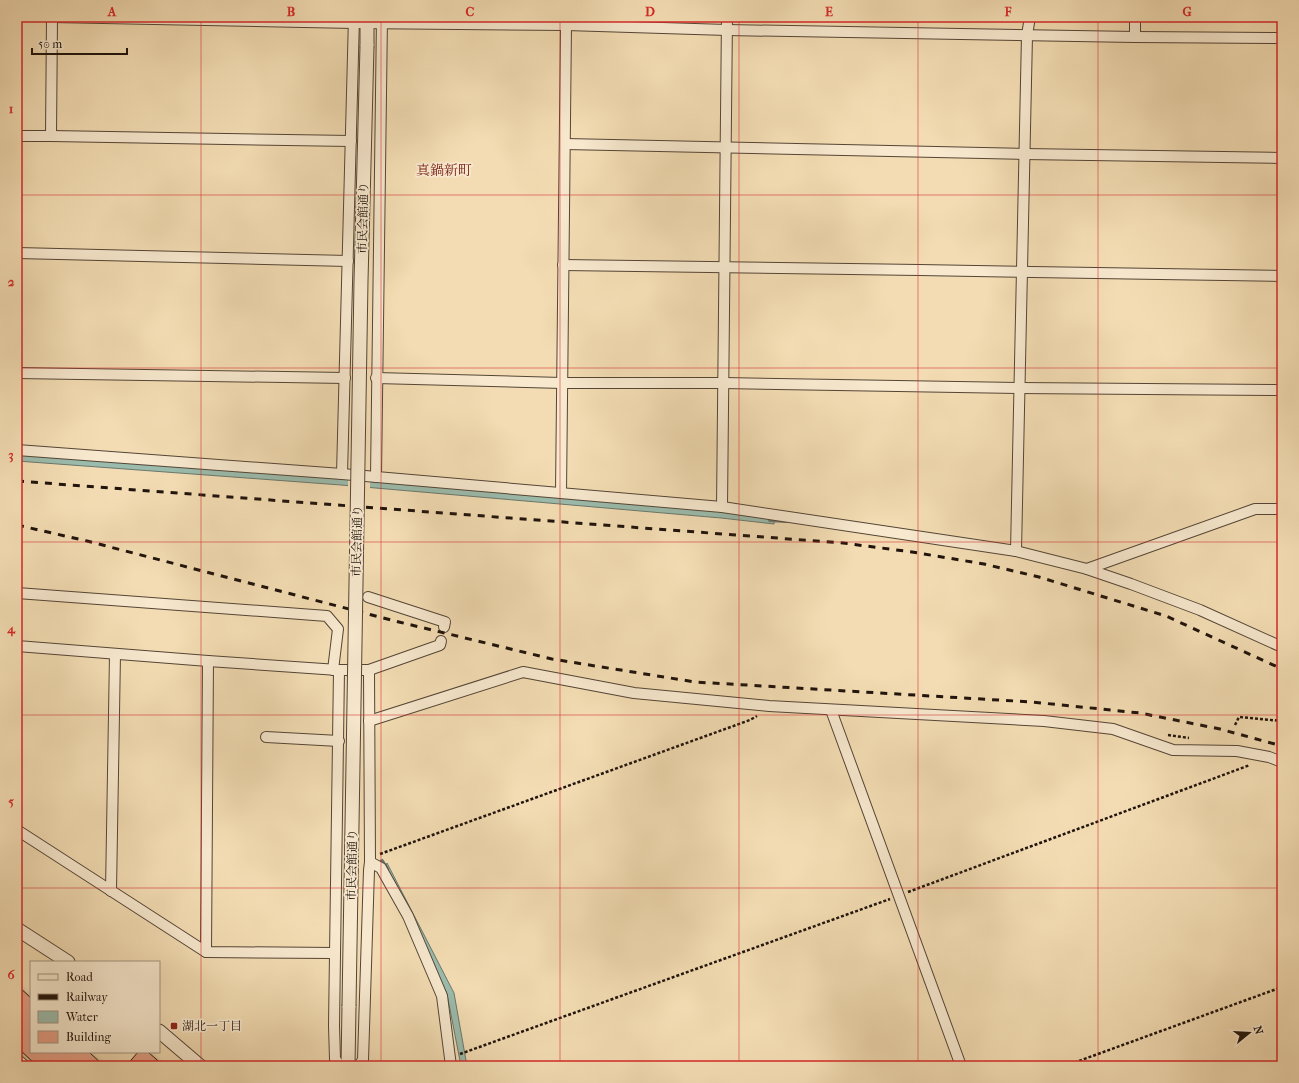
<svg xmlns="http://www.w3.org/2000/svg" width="1299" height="1083" viewBox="0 0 1299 1083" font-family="'IM FELL French Canon','Noto Serif JP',serif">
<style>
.water{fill:#9bbcad;stroke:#69786d}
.pier{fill:#f3dcb3}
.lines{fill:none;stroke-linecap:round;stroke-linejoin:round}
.stream{stroke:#69786d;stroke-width:4}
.building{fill:#e59f85;stroke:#1f130c;filter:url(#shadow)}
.minor-casing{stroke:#544536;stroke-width:12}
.tertiary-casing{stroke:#544536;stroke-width:15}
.path{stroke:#1f130c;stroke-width:2.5;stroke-dasharray:3 2;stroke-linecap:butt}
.minor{stroke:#f7e8ce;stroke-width:10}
.tertiary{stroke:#f7e8ce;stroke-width:13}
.rail{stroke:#1f130c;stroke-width:3;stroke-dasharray:7 7;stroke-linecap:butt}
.tertiary-bridge-casing{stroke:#544536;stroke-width:15;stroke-linecap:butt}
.tertiary-bridge{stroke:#f7e8ce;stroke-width:13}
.grid{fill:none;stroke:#d62828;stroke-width:1;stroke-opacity:0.55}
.poi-dot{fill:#8f2418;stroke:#f7e8ce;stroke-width:1.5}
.labels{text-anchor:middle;stroke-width:3.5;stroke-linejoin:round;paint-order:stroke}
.street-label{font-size:12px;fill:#1f130c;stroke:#f7e8ce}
.poi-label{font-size:12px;fill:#1f130c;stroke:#f7e8ce;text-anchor:start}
.quarter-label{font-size:14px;fill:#7a1f14;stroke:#f7e8ce}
.neatline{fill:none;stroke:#d62828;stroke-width:1.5}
.grid-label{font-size:13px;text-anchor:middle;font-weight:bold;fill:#d62828}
</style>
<defs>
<filter id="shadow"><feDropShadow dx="3.5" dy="3.5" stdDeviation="2" flood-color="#0004"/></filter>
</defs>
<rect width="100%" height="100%" fill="#f3dcb3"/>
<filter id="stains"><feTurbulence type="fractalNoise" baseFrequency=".005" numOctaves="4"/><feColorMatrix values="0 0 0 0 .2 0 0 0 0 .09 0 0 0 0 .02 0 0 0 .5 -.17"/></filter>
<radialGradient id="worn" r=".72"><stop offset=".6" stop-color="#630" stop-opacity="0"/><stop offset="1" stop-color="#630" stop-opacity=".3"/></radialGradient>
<g class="water">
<path d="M 17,454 L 342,477 L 722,511 L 775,517 L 774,524 L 721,518 L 341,485 L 17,461 Z"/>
<path d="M 387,863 L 454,993 L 467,1066 L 461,1066 L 447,994 L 412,917 L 384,870 Z"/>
</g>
<path class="pier" d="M 348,476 L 370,478 L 370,490 L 348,487 Z"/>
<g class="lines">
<g class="stream">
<path d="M 770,520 L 786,521"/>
<path d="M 382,861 L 387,869"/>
</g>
</g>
<g class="building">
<path d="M 17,985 L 31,998 L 31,1052 L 89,1052 L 104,1066 L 37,1066 L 17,1047 Z"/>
<path d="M 138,1052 L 148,1052 L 164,1066 L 126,1066 Z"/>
</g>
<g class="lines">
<g class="minor-casing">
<g id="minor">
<path d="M 52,17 L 354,23 L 566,25 L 727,30 L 1135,37 L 1282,38"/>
<path d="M 1135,37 L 1135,17"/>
<path d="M 17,136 L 51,136 L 52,17"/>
<path d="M 51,136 L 351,141"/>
<path d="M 565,144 L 1024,154 L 1282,158"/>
<path d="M 17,253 L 348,261"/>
<path d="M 563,265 C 803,267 1042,273 1282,276"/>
<path d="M 17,373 L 345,378"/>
<path d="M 376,378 L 562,383 L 723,383 L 1019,388 L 1282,390"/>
<path d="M 17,450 L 342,474 L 722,507 L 1016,551 L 1087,569 L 1131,584 L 1200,610 L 1282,647"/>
<path d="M 342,474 L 354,17"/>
<path d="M 376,477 L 382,17"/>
<path d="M 561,493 L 566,25"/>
<path d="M 722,507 L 727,17"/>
<path d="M 1016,551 L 1027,35 L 1030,17"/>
<path d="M 1087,569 L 1255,509 L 1282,509"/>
<path d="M 17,593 L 327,616 L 338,629 L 333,670"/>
<path d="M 368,597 L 445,622 L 444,627"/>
<path d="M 17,646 L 208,661 L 338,670"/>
<path d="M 369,670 L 440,645 L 441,641"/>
<path d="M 831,710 L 961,1066"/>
<path d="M 369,721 L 523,672 L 634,693 L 769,706 L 1044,721 L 1113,729 L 1173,750 L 1237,751 L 1269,757 L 1282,762"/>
<path d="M 266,737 L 339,741"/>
<path d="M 17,830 L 206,952 L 334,953"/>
<path d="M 370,862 L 381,868 L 408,916 L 442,996 L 451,1066"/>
<path d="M 111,891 L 115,654"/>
<path d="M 206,952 L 208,661"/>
<path d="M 17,1059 L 25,1066"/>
<path d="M 340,1066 L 335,1059 L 334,1026 L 339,670 L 369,670 L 370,862 L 369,870 L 363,1060 L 358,1066"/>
</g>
</g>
<g class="tertiary-casing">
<g id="tertiary">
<path d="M 367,46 L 367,17"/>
<path d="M 17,929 L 68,962"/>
<path d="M 159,1031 L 200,1066"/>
<path d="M 348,1066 L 349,1006"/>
</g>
</g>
<g class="path">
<path d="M 1235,725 L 1239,717 L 1282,721"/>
<path d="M 1168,735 L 1189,738"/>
<path d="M 380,854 L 750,720 L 757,716"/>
<path d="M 908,892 L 1250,765"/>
<path d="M 460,1054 L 890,899"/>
<path d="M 1065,1066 L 1282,987"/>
</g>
<use href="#minor" class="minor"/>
<use href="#tertiary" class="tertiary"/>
<g class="rail">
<path d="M 17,481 L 843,543 L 912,552 L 984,564 L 1039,577 L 1166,616 L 1282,669"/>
<path d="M 17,525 L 87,541 L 399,622 L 552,659 L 695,682 L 1032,702 L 1140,713 L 1220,729 L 1282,746"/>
</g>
<g class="tertiary-bridge-casing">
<path id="tertiary-bridge" d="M 349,1006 L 361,281 L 367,46"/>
</g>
<use href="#tertiary-bridge" class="tertiary-bridge"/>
</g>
<path class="grid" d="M 201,17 L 201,1066M 381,17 L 381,1066M 560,17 L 560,1066M 739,17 L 739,1066M 918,17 L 918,1066M 1098,17 L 1098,1066M 17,195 L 1282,195M 17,368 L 1282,368M 17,542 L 1282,542M 17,715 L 1282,715M 17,888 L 1282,888"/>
<rect class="poi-dot" x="170" y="1022" width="8" height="8" rx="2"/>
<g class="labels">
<g class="street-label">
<text transform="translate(363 218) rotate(-89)" y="4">市民会館通り</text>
<text transform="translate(357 541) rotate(-89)" y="4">市民会館通り</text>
<text transform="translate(352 865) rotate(-89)" y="4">市民会館通り</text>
</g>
<g class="poi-label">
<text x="182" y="1030">湖北一丁目</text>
</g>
<g class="quarter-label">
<text x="444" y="175">真鍋新町</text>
</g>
</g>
<rect width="1299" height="1083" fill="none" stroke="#f3dcb3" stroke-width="44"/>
<rect x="30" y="961" width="130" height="92" fill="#f7e8ce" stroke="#a19380"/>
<rect x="38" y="974" width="20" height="6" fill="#f7e8ce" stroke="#a19380"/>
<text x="66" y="981" font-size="12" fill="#1f130c">Road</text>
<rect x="38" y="994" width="20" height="6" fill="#1f130c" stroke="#a19380"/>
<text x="66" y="1001" font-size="12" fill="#1f130c">Railway</text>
<rect x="38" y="1011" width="20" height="12" fill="#9bbcad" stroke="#a19380"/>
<text x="66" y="1021" font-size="12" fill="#1f130c">Water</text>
<rect x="38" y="1031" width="20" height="12" fill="#e59f85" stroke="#a19380"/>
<text x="66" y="1041" font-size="12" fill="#1f130c">Building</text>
<g transform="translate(1249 1033) rotate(72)" stroke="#f7e8ce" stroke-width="3" paint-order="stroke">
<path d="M0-3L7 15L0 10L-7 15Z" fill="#1f130c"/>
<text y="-6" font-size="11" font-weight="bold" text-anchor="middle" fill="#1f130c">N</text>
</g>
<path d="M32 48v6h95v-6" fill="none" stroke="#1f130c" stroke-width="2"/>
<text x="38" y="48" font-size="12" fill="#1f130c" stroke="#f7e8ce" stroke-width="3" paint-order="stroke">50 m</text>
<rect x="22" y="22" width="1255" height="1039" class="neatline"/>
<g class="grid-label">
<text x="112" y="16">A</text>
<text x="291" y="16">B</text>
<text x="470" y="16">C</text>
<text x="650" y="16">D</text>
<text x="829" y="16">E</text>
<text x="1008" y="16">F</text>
<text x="1187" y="16">G</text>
<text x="11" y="113">1</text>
<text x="11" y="286">2</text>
<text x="11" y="459">3</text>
<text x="11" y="633">4</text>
<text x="11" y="806">5</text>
<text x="11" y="979">6</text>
</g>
<rect width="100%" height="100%" filter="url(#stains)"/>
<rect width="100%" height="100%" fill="url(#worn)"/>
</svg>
